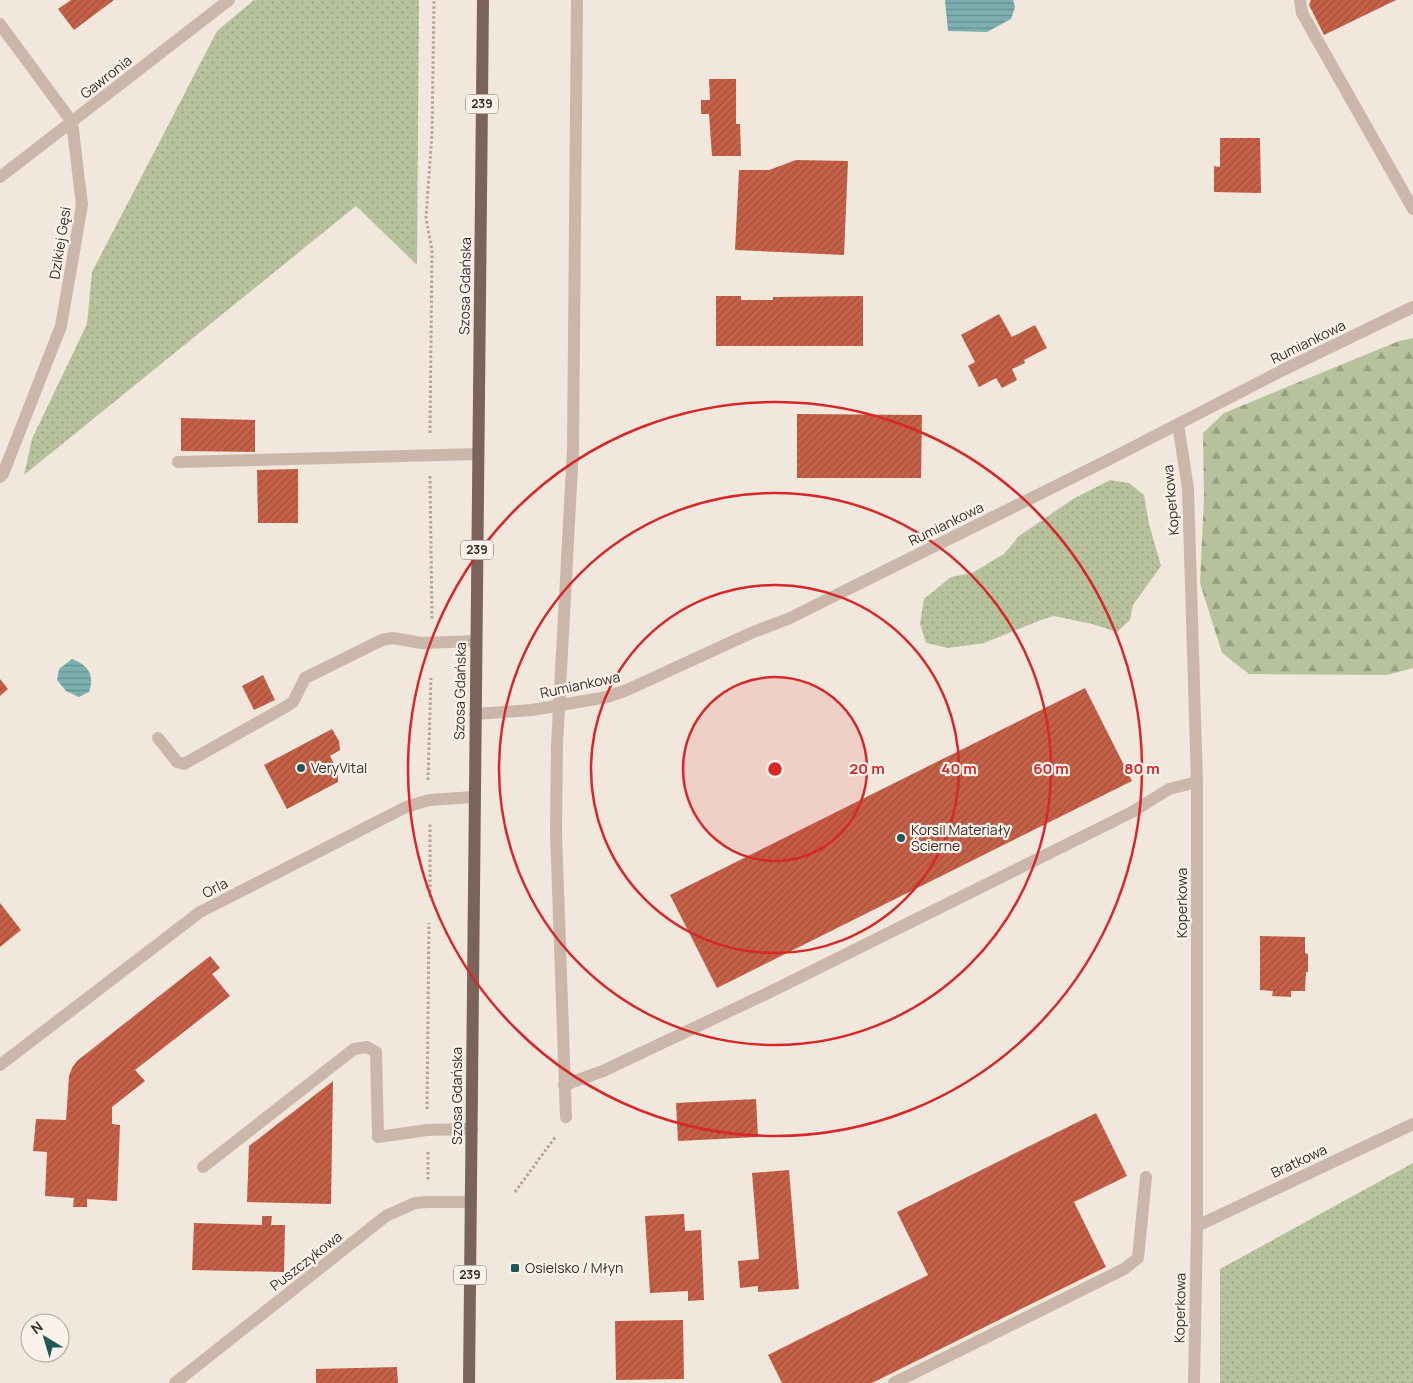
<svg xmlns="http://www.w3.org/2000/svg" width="1413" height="1383" viewBox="0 0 1413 1383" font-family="Manrope,sans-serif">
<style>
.grass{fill:url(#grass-dots)}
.forest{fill:url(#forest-firs)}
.water{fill:url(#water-rules)}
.building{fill:url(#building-hatch)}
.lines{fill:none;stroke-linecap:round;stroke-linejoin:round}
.path{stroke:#b6a193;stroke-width:3;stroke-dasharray:2.5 2.5;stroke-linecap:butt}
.service{stroke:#cbb7a9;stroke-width:12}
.minor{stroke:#cbb7a9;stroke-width:12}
.primary{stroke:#7a635a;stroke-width:12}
.ring{fill:none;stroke:#d62828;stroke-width:2.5}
.poi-dot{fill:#1e5859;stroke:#faf2ea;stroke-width:2}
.labels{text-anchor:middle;stroke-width:4.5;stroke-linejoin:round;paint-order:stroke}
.shield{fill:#faf2ea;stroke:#726863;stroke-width:1}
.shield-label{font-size:12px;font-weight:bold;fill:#382d29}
.street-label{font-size:14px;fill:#382d29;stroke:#faf2ea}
.poi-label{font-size:14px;fill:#382d29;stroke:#faf2ea;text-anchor:start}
.centre{fill:#d62828;stroke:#faf2ea;stroke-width:2.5}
.ring-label{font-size:15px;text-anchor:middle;font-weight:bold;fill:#d62828;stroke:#faf2ea;stroke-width:4.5;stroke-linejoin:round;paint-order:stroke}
</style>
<defs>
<pattern id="grass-dots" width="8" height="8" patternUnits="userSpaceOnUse" patternTransform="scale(1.25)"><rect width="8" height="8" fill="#b7c29d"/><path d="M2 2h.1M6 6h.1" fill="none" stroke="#969e80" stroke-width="1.8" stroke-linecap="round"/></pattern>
<pattern id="forest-firs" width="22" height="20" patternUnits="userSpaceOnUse" patternTransform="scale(1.25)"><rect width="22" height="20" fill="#b7c29d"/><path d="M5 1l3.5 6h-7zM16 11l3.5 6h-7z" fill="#969e80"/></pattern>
<pattern id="water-rules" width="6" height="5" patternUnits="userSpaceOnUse" patternTransform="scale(1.25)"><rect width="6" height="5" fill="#7cafaf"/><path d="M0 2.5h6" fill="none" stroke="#678f8e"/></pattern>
<pattern id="building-hatch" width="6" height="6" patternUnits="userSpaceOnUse" patternTransform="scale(1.25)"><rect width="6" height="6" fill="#c66148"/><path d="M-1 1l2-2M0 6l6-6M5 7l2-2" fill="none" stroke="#a2503c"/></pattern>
</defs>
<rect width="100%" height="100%" fill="#f2e7dd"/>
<g class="grass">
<path d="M 254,0 L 419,0 L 417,265 L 356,206 L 24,475 L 32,439 L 87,324 L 92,272 L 217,31 Z"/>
<path d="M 1110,480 L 1129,483 L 1144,495 L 1149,524 L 1161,566 L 1133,605 L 1130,620 L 1117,632 L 1092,624 L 1054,616 L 1041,620 L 984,643 L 948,648 L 926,643 L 920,624 L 924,599 L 951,577 L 972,573 L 1004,554 L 1019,536 L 1073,499 Z"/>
<path d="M 1413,1163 L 1413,1383 L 1220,1383 L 1220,1269 Z"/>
</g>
<path class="forest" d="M 1413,338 L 1413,668 L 1387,675 L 1249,674 L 1222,653 L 1200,583 L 1204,497 L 1203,433 L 1224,413 L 1399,341 Z"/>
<g class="water">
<path d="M 945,0 L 1013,0 L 1015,7 L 1011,19 L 987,32 L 948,31 Z"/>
<path d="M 72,659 C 88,665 95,675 89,692 L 79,697 L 66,691 L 57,680 L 59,669 Z"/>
</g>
<g class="building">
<path d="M 71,0 L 114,0 L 74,30 L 58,9 Z"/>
<path d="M 1311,0 L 1396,0 L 1324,35 L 1309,5 Z"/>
<path d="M 709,79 L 736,79 L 736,124 L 740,124 L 741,156 L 712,156 L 709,114 L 701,114 L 701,100 L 710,100 Z"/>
<path d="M 1220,138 L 1260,138 L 1261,193 L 1214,192 L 1214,166 L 1220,167 Z"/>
<path d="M 796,160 L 848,161 L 844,255 L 735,250 L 739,170 L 769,170 Z"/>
<path d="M 716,296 L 741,296 L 741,300 L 773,300 L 773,297 L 863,296 L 863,346 L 716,346 Z"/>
<path d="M 999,314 L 1012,337 L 1035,325 L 1047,348 L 1024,360 L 1025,363 L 1012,369 L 1017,380 L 1002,388 L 996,378 L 979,387 L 968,366 L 975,362 L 961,335 Z"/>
<path d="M 797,414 L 922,415 L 921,478 L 797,478 Z"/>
<path d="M 181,418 L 255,420 L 255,452 L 181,451 Z"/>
<path d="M 298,469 L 298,523 L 258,523 L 257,470 Z"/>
<path d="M 263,675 L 275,700 L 254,710 L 242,686 Z"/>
<path d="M 0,679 L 8,689 L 0,696 Z"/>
<path d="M 1085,688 L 1132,781 L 717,988 L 670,895 Z"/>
<path d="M 332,729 L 339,741 L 340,750 L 330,756 L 338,771 L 338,782 L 287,809 L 264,765 Z"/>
<path d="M 0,903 L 21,930 L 0,947 Z"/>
<path d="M 1260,936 L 1305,937 L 1305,953 L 1308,954 L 1308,972 L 1306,972 L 1305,991 L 1291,991 L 1291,997 L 1272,996 L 1273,991 L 1260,990 Z"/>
<path d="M 210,956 L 220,968 L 212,974 L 230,996 L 135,1070 L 145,1081 L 112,1107 L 112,1124 L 120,1125 L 117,1201 L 87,1199 L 87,1207 L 73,1207 L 74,1198 L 45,1196 L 47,1152 L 33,1151 L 36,1119 L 66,1120 L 69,1076 L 72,1068 L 77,1061 Z"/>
<path d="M 333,1081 L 331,1204 L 247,1202 L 249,1146 Z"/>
<path d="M 756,1099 L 758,1137 L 678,1141 L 676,1103 Z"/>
<path d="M 1096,1113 L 1127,1176 L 1074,1202 L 1106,1267 L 872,1383 L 782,1383 L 768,1355 L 928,1275 L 897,1212 Z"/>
<path d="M 789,1170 L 799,1289 L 758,1292 L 758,1286 L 740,1288 L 738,1261 L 759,1259 L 752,1173 Z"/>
<path d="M 684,1214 L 685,1231 L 701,1230 L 704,1300 L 688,1301 L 688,1291 L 650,1293 L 645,1216 Z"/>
<path d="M 262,1216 L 272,1216 L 271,1225 L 285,1225 L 284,1272 L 192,1270 L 194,1223 L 262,1225 Z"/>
<path d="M 683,1320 L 684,1379 L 616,1380 L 615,1321 Z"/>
<path d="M 397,1367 L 398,1383 L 316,1383 L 316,1369 Z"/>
</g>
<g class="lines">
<g class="path">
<path d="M 430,433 L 432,251 L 426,217 L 432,134 L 434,0"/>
<path d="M 430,476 L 432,620"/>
<path d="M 428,780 L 431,678"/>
<path d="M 430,897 L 430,823"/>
<path d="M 427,1109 L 429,923"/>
<path d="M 428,1152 L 428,1180"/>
<path d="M 515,1192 L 556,1136"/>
</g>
<g class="service">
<path d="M 1300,0 L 1302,13 L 1413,209"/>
<path d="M 178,462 L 478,454"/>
<path d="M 158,738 L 177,762 L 184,764 L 287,706 L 293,702 L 305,678 L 382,640 L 393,638 L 421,643 L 476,641"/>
<path d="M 564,1085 L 603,1071 L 770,992 L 1132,812 L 1169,789 L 1197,782"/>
<path d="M 203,1167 L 354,1049 L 367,1047 L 376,1052 L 378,1137 L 427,1130 L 472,1129"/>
<path d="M 894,1383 L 1124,1269 L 1138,1258 L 1146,1177"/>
</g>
<g class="minor">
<path d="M 0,24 L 72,122 L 82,205 L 61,326 L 3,474 L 0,477"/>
<path d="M 0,177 L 229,0"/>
<path d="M 1178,424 L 1188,489 L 1197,782 L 1197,1226 L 1194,1383"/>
<path d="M 475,714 L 532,710 L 607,697 L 627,690 L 751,633 L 790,618 L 1110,459 L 1281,371 L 1413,307"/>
<path d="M 0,1065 L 200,912 L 406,807 L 429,800 L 474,797"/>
<path d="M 566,1117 L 556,832 L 557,745 L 573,449 L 577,0"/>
<path d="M 1197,1226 L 1413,1124"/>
<path d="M 175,1383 L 386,1216 L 415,1203 L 428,1202 L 471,1202"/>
</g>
<path class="primary" d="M 469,1383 L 483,0"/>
</g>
<circle cx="775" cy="769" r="92" fill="#d62828" fill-opacity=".12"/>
<g class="ring">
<circle cx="775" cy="769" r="92"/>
<circle cx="775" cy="769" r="184"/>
<circle cx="775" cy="769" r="276"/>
<circle cx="775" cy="769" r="367"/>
</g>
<g class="poi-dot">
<circle cx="301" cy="768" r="5"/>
<circle cx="901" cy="838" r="5"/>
<rect x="510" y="1263" width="10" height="10" rx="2.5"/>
</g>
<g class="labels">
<g class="shield">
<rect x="466" y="94.5" width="32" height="19" rx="4"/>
<rect x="461" y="540.5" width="32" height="19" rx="4"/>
<rect x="454" y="1265.5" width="32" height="19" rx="4"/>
</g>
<g class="shield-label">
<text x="482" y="108">239</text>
<text x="477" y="554">239</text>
<text x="470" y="1279">239</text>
</g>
<g class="street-label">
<text transform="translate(106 77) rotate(-38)" y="5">Gawronia</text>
<text transform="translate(60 243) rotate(-81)" y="5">Dzikiej Gęsi</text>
<text transform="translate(465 286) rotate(-89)" y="5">Szosa Gdańska</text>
<text transform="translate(1308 342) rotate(-26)" y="5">Rumiankowa</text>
<text transform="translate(1171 500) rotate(-95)" y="5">Koperkowa</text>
<text transform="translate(946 524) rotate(-26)" y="5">Rumiankowa</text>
<text transform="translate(580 685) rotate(-12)" y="5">Rumiankowa</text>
<text transform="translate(460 691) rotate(-89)" y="5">Szosa Gdańska</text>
<text transform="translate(215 888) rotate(-27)" y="5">Orla</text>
<text transform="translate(1182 903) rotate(-90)" y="5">Koperkowa</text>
<text transform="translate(457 1096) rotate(-90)" y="5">Szosa Gdańska</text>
<text transform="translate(1299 1161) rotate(-25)" y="5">Bratkowa</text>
<text transform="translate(306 1261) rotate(-38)" y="5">Puszczykowa</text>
<text transform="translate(1180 1308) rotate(-89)" y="5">Koperkowa</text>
</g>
<g class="poi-label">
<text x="311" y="773">VeryVital</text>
<text x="911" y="835">Korsil Materiały<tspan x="911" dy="16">Ścierne</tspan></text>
<text x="525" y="1273">Osielsko / Młyn</text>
</g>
</g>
<circle cx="775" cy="769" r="8" class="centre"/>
<g class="ring-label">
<text x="867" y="774">20 m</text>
<text x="959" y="774">40 m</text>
<text x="1051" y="774">60 m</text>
<text x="1142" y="774">80 m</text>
</g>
<g transform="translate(45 1338) rotate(322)"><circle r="24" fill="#faf2ea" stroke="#aca39d"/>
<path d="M0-4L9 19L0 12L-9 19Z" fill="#1e5859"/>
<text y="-8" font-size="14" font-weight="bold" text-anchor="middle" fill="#382d29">N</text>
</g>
</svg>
